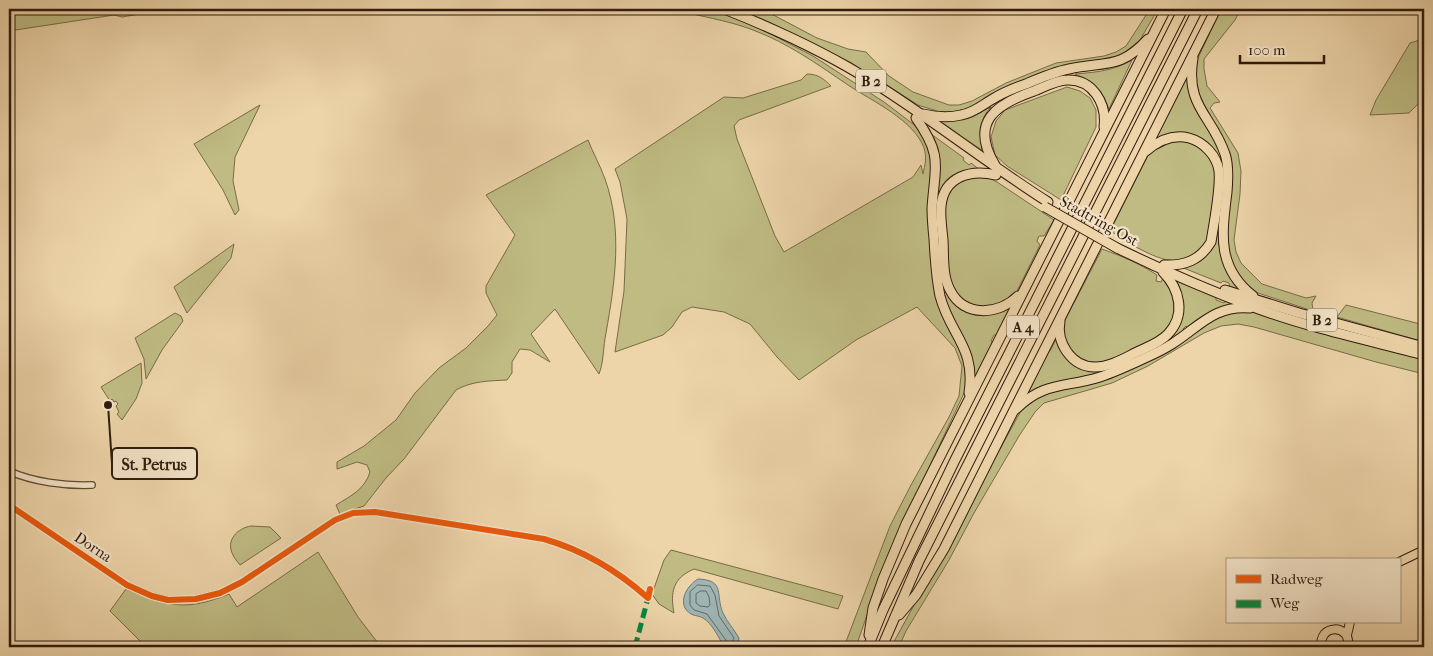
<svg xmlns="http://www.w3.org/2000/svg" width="1433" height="656" viewBox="0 0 1433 656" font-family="'IM FELL French Canon',serif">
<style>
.green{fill:#bfbb83;stroke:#786b48}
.water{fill:#9eb5b4;stroke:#727772}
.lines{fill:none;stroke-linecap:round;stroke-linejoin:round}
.shore{stroke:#676861;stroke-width:1}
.minor-casing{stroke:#5f4935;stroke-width:8}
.major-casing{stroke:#301b0e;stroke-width:10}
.highway-casing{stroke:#301b0e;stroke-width:11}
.minor{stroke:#f3e3c7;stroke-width:5.5}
.major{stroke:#edd4a9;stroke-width:8}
.highway{stroke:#edd4a9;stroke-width:9}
.highway-bridge-casing{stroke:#301b0e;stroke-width:11;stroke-linecap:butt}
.highway-bridge{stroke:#edd4a9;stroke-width:9}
.quiet{stroke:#00873e;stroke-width:5;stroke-dasharray:10 5;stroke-linecap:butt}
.cycleway-casing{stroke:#f3e3c7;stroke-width:9}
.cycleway{stroke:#e8590c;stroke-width:6}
.labels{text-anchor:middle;stroke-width:4.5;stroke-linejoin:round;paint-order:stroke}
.shield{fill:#f3e3c7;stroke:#6a5746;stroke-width:1}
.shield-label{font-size:14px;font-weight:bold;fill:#301b0e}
.street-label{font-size:15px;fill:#301b0e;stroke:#f3e3c7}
.leader{fill:none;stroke:#301b0e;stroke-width:2}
.callout-dot{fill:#301b0e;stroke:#f3e3c7;stroke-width:2}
.callout{fill:#f3e3c7;stroke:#301b0e;stroke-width:2}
.callout-label{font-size:16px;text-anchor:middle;font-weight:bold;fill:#301b0e}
</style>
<rect width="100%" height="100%" fill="#edd4a9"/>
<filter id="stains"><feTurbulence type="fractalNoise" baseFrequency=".004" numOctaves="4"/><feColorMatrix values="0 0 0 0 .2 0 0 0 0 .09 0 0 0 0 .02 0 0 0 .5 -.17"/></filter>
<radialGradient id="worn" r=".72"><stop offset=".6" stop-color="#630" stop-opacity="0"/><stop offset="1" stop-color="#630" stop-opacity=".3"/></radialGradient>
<g class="green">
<path d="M 25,9 L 170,9 L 122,17 L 114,15 L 9,31 L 9,11 Z"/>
<path d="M 671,9 L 713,9 L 761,29 L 813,56 L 884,102 L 917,127 L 923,133 L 932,161 L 933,272 L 960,346 L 967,371 L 965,391 L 925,476 L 880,577 L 856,647 L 844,647 L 890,526 L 911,485 L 949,417 L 959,396 L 962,366 L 955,348 L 917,307 L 856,340 L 799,380 L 777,357 L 750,324 L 724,312 L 692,307 L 682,312 L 672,327 L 663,335 L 615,352 L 624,291 L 627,219 L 620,182 L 615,169 L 724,97 L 743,98 L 801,80 L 807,74 C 818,74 824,79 831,86 L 739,120 L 734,126 L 737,139 L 775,236 L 784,252 L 913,177 L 921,165 L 923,174 C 925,165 927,157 924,148 C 914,120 872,101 848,85 C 817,64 788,43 753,30 C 727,20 698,16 671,9 Z"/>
<path d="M 738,9 L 762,9 L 817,38 L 848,49 L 866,52 L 889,76 L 913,92 L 949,105 L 959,105 L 972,101 L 1006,83 L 1056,63 L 1104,56 L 1116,52 L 1126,46 L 1150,9 L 1158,9 L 1140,40 L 1120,56 L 1110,60 L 1068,65 L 972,108 L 957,113 L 943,113 L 918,105 L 850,62 L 767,21 Z"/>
<path d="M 1221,9 L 1241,9 L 1235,20 L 1204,59 L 1204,69 L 1207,86 L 1220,102 L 1214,103 L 1210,108 L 1238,153 L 1241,171 L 1240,194 L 1234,240 L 1236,252 L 1241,263 L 1262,284 L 1306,298 L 1316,296 L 1312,303 L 1313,311 L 1258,293 L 1245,283 L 1235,270 L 1226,245 L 1230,169 L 1197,96 L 1195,71 L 1198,58 Z"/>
<path d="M 1420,40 L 1424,44 L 1424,98 L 1409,113 L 1370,115 L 1376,100 L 1410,43 Z"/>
<path d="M 1132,60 L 1109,109 C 1099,89 1096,84 1075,74 C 1098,72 1112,71 1132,60 Z"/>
<path d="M 1188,70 L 1197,110 L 1213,139 C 1234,156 1216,220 1219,245 C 1222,264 1234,277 1244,293 L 1230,288 L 1229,283 L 1223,281 L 1221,283 L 1181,267 L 1208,252 L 1222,180 L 1201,140 L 1153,141 Z"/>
<path d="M 1067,87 L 1080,91 L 1090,98 L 1096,110 L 1096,127 L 1061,200 L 1007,166 L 995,155 L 991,137 L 996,121 L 1005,110 Z"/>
<path d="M 260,105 L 235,157 L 233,181 L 239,210 L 235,215 L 223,190 L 194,144 Z"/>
<path d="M 991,107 C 979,119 980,134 982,150 L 935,119 L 979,112 Z"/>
<path d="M 931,134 L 964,158 L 963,160 L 969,165 L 971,163 L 980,170 L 974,169 L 939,197 L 945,285 L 981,315 L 999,312 L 1008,308 L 1010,310 L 997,335 L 994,335 L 991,341 L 993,343 L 973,382 L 942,292 L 939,274 Z"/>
<path d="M 1172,139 L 1193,142 L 1209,155 L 1217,175 L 1208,243 C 1202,248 1194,258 1187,260 C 1165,266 1139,248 1121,239 L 1121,237 L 1110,231 L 1148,155 L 1152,150 Z"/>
<path d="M 588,140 C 593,153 600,165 605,179 C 623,229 615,282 606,333 C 603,347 604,361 599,374 L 555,309 L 531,334 L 550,362 L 530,350 L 520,349 L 512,362 L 512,373 L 507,380 C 488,381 472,381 456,390 L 404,459 L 386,478 L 364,506 L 340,514 L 336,505 C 351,496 365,489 370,472 L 367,465 L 357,462 L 337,469 L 337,462 L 364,446 L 396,420 L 415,393 L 439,368 L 466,348 L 488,326 L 497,315 L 486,293 L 486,286 L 515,235 L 486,195 Z"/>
<path d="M 971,176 L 987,177 L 997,182 L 1054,220 L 1044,236 L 1039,236 L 1037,241 L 1040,245 L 1016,293 L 1008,300 L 985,308 L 968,304 L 956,294 L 949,276 L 944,209 L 946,197 L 953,187 Z"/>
<path d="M 234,244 L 231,258 L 187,313 L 174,287 Z"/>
<path d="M 1102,249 C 1121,256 1139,263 1157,275 L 1156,281 L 1161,282 L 1163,278 C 1176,298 1181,319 1159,336 C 1151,343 1138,347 1128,352 C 1118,357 1104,365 1092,364 C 1071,361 1060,339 1065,320 Z"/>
<path d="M 1174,279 L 1216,296 L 1216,300 L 1224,303 L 1226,300 L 1237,305 C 1217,307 1203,314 1187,327 L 1186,326 L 1183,329 L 1184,331 L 1174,339 L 1108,372 L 1027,396 L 1025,393 L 1047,349 L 1050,351 L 1056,339 L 1057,333 L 1085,369 L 1163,342 L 1179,324 Z"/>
<path d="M 1346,305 L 1424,325 L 1424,342 L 1337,317 Z"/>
<path d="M 1240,310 L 1257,312 L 1424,358 L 1424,374 L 1376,362 L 1254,327 L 1238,324 L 1221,326 L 1204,333 L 1148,366 L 1112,383 L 1044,403 L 1035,412 L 1019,436 L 974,513 L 949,560 L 906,631 L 899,647 L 891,647 L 1022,409 L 1040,395 L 1102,381 L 1215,315 Z"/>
<path d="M 175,313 L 181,316 L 183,321 L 162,350 L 146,379 L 144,359 L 135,338 Z"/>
<path d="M 141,363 L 142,383 L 136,399 L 122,420 L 117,414 L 119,412 L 116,406 L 118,404 L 116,401 L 114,402 L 112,399 L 110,401 L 101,387 Z"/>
<path d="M 251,526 L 270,527 L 281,538 L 240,565 C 238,562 234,558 233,555 C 225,540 238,528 251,526 Z"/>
<path d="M 671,550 L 843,596 L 838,609 L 694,569 C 673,578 670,592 674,613 L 659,604 L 652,594 L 664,560 Z"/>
<path d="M 318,552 L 358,617 L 381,647 L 146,647 L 110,611 L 126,589 C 168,606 185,612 229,594 L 237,607 Z"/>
</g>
<path class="water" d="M 698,579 C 726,580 715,595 723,613 C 727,622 734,629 739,638 L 738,644 L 732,647 L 724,647 C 719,638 712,623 703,618 C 700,616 695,616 691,614 C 676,605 686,586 698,579 Z"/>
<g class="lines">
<g class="shore">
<path d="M 698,585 L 710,586 L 715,595 L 719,616 L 734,638 L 731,644 L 728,643 L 707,614 L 694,610 L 690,605 L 690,592 Z"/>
<path d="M 701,591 L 706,591 L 709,597 L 710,605 L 708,607 L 700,606 L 696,603 L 696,594 Z"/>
</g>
<g class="minor-casing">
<g id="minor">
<path d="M 9,471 C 33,482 65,486 92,485"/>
<path d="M 9,505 L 127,585 L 152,596 L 168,600 L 196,599 L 220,593 L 242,582 L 335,520 L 353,513 L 375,512 L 544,539 C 582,550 618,571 648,598 L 650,589"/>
</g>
</g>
<g class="major-casing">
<g id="major">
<path d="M 1399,562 L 1424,550"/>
<path d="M 1347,635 L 1350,622"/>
<path d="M 1322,647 C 1317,624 1352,623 1348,647"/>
</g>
</g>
<g class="highway-casing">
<g id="highway">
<path d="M 724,9 C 775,29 825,52 871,81 C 932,119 988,164 1048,202"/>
<path d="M 1193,58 C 1185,107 1212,115 1225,154 C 1229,165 1228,180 1227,192 C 1222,233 1216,267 1253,296"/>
<path d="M 923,114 C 936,117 948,118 961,115 C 973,113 981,106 991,100 C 1002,93 1014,88 1026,84 C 1040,78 1054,72 1069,69 C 1105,61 1120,70 1148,39"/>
<path d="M 916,118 C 943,156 935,165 932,208 C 932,218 933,229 934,239 C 935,258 936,277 940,296 C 950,335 976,347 969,393"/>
<path d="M 1146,151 C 1158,141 1173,134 1189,138 C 1204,142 1217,156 1219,171 C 1221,188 1214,223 1211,242 C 1200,260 1185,266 1164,265"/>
<path d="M 995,165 C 969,122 996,104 1034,91 C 1044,87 1057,80 1067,80 C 1093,79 1107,104 1104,127"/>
<path d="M 996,175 C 971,169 944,176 941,206 C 940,217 942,229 943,240 C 944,256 942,275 950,290 C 964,318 999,315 1018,296"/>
<path d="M 1117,248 C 1162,270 1208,290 1256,308 C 1310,328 1368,340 1424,355"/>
<path d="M 1225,290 L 1299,313 L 1424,347"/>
<path d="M 1060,321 C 1056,342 1071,367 1095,367 C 1109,367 1123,359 1135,353 C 1145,348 1160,343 1168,334 C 1186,315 1180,289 1163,272"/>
<path d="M 1016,409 C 1045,381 1065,388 1100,377 C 1115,372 1130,365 1145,358 C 1154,354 1164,349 1172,344 C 1199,327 1214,305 1250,308"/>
<path d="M 899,615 L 916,595 L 944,549 L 1216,9"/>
<path d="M 869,635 L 873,608 L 883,579 L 906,524 L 1166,9"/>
<path d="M 868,647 L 883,610 L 954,462 L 1183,9"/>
<path d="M 882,647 L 919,561 L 1198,9"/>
</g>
</g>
<use href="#minor" class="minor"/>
<use href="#major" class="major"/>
<use href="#highway" class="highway"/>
<g class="highway-bridge-casing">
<path id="highway-bridge" d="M 1045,207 L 1117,248"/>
</g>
<use href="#highway-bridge" class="highway-bridge"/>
<path class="quiet" d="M 635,647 L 648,598"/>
<g class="cycleway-casing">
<path id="cycleway" d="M 9,505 L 127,585 L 152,596 L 168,600 L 196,599 L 220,593 L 242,582 L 335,520 L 353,513 L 375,512 L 544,539 C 582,550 618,571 648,598 L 650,589"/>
</g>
<use href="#cycleway" class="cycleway"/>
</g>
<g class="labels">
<g class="shield">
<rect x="856" y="69.5" width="30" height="23" rx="4"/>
<rect x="1307" y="308.5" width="30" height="23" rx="4"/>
<rect x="1007" y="315.5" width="32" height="23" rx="4"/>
</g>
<g class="shield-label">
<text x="871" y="86">B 2</text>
<text x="1322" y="325">B 2</text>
<text x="1023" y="332">A 4</text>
</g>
<g class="street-label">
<text transform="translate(1099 221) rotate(29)" y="5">Stadtring Ost</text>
<text transform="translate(93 547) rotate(34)" y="5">Dorna</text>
</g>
</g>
<path class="leader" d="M108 405L112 464"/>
<circle class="callout-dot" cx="108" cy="405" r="5"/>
<rect class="callout" x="112" y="448" width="85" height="31" rx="5"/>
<g class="callout-label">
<text x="154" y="470">St. Petrus</text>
</g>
<rect width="1433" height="656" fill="none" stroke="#edd4a9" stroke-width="30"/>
<rect x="10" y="10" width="1413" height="636" fill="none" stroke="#301b0e" stroke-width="2.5"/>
<rect x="15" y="15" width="1403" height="626" fill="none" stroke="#301b0e"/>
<rect x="1226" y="558" width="175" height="65" fill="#f3e3c7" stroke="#a5937d"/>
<rect x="1236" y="575" width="25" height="8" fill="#e8590c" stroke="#a5937d"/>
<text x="1270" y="584" font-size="15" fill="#301b0e">Radweg</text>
<rect x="1236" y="600" width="25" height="8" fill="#00873e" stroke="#a5937d"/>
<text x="1270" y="608" font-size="15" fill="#301b0e">Weg</text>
<path d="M1240 55v8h84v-8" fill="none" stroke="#301b0e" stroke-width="2.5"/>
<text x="1248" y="55" font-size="15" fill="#301b0e" stroke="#f3e3c7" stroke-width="4" paint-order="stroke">100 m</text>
<rect width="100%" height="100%" filter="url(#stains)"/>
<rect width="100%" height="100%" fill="url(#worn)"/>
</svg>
